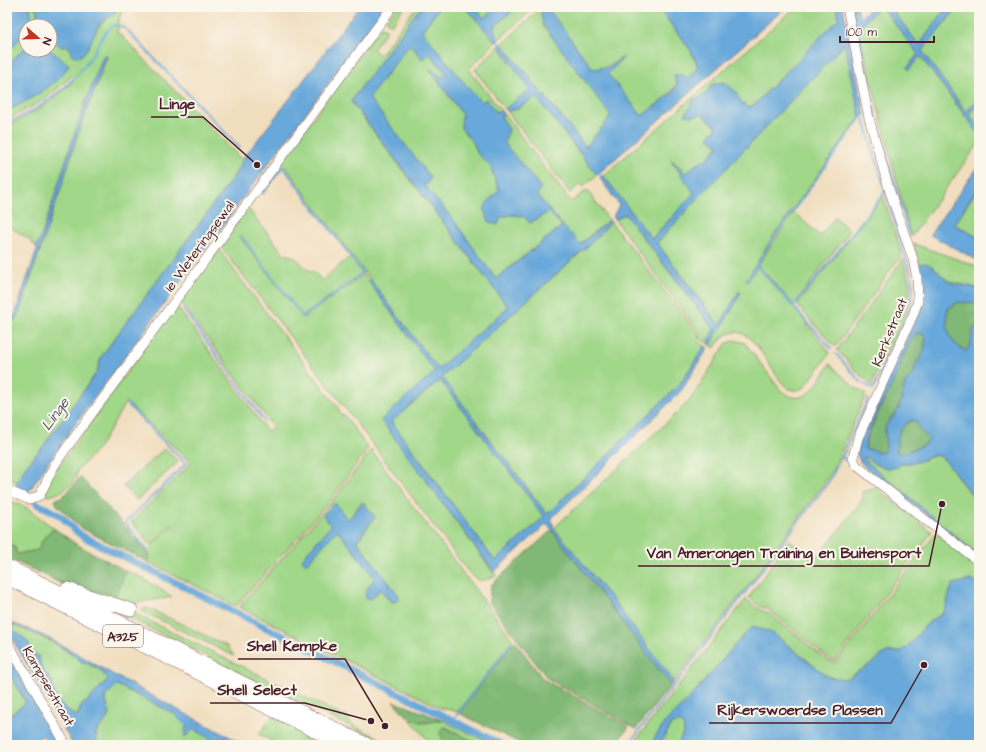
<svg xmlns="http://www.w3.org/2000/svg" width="986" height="752" viewBox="0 0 986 752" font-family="'Architects Daughter',sans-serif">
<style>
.green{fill:#a0d788;stroke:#757b5a;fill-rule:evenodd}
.forest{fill:#80b874;stroke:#656c50}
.water{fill:#67a8da;stroke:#586482;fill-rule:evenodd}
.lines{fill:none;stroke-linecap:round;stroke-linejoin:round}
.stream{stroke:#67a8da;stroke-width:2}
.canal{stroke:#67a8da;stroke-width:7}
.minor-casing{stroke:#84625f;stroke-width:10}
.highway-casing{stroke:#84625f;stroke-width:14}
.minor{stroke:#fff;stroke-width:9}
.highway{stroke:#fff;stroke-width:13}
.labels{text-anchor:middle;stroke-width:4;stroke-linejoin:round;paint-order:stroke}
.shield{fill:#fbf7ec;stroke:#7f6065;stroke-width:1}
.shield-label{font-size:13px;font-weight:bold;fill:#4a1f2b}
.street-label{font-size:14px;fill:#4a1f2b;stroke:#fbf7ec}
.water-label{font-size:15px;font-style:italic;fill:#565671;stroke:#fbf7ec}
.leader{fill:none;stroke:#4a1f2b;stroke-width:1.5}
.callout-dot{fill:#4a1f2b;stroke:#fbf7ec;stroke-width:1.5}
.callout-label{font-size:15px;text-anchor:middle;font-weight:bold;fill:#4a1f2b;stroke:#fbf7ec;stroke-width:4;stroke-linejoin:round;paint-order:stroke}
</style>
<rect width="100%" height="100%" fill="#fbf7ec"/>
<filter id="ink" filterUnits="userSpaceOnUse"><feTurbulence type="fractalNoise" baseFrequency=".025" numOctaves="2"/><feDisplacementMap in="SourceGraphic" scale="8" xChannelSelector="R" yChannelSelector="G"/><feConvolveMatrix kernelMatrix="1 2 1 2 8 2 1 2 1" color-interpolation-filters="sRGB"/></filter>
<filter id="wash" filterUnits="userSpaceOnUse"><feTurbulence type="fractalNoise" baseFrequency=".012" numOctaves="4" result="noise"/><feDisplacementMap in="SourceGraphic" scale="16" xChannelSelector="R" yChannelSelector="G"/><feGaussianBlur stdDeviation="0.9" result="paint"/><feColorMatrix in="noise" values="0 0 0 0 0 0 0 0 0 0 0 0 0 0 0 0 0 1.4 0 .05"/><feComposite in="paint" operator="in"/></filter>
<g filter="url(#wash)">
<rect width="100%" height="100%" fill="#f1debf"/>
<g class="green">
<path d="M 30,7 L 36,7 L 39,26 L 30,26 L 32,23 Z"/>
<path d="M 117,7 L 123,7 L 119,20 L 117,33 L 120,34 L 243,161 L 229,183 L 101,357 L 97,372 L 44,445 L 26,466 L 17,482 L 7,478 L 7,329 L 18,315 L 62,185 L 78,133 L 97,84 L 107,56 L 104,55 C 78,116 61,179 40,241 L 36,246 L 31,243 L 32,241 L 7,225 L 7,126 C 35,113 53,102 75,79 L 72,76 L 44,100 L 7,120 L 7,110 L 15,107 L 46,88 L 69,65 L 50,50 L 50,38 L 62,47 L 66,45 L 81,56 L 101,23 L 114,15 Z"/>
<path d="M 396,7 L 404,7 L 391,25 L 389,24 L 386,20 Z"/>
<path d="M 416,7 L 422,7 L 351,102 L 508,307 L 438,370 L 284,165 L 261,194 L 260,191 L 380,27 L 384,28 L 387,30 L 373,49 L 380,55 Z"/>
<path d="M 440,7 L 465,7 L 496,42 L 469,69 L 502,112 L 496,112 L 486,100 L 482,102 L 471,91 L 422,31 Z"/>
<path d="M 475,7 L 495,7 L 484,19 Z"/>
<path d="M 517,7 L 535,7 L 498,40 L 494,29 L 496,25 Z"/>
<path d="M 542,7 L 658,7 L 691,51 L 698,67 L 688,78 L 681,75 C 674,95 658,104 642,116 L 607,74 L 621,58 L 609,67 L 593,69 L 572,41 L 591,87 L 611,116 L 586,147 L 502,44 Z"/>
<path d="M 796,7 L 836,7 L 839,18 L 752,107 L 747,107 L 741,102 L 735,91 L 709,91 L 700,98 L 694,99 L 692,116 L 702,114 L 717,127 L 708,137 L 719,145 L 707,159 L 694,166 L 686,173 L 672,160 L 671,160 L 695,193 L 651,239 L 611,185 L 603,176 Z"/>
<path d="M 879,7 L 882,7 L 918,54 L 907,68 L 909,69 L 920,56 L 979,134 L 979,143 L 911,237 L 858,29 Z"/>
<path d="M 890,7 L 947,7 L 919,45 Z"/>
<path d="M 958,7 L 979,7 L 979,96 L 966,112 L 922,51 Z"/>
<path d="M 26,32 L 26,47 L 7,65 L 7,53 Z"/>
<path d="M 412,44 L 422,59 L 429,53 L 448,75 L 442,77 L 430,70 L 462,114 L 461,128 L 474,144 L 477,153 L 490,166 L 499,190 L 487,203 L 501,217 L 511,215 L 523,216 L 530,223 L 549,211 L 562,226 L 495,279 L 455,222 L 424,186 L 369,98 L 405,50 Z"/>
<path d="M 845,44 L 860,117 L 772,238 L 746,280 L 748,281 L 757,267 L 795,309 L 830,353 L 804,388 C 799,390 794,391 789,389 C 772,379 755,324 730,333 C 723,335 719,342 714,348 L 711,345 L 718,331 L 722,327 L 739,291 L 720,326 L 657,243 L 700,196 Z"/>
<path d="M 499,46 L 530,89 L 505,109 L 475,70 L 476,68 Z"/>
<path d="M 536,97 L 597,175 L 582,187 L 579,185 L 570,193 L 507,111 L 515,110 Z"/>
<path d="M 979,102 L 979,127 L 969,114 Z"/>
<path d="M 504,114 L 571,202 L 587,190 L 609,220 L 580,244 L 563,226 L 537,195 L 540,188 L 503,142 L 501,116 Z"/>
<path d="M 979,186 L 979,238 L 954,225 Z"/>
<path d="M 883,196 L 902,254 L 835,347 L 797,305 Z"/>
<path d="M 248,209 L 285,255 C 298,253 300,267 312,272 L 314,272 L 322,280 L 350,257 L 362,273 L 303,316 L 240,235 L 240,237 L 303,318 L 364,275 L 435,372 L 382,420 L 496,576 C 481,581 479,584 467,570 L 346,409 L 222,248 L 221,244 Z"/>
<path d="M 794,212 L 820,236 L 835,217 L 850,231 L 826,261 L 794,305 L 758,265 Z"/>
<path d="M 625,214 L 714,330 L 708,343 L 706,342 L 700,338 L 699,332 L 615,220 Z"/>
<path d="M 611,222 L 698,334 L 699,340 L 705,346 L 679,385 L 547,514 L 442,377 L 592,242 Z"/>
<path d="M 914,244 L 979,267 L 979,289 C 970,285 960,285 951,282 C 937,277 937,261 919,264 Z"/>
<path d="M 218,249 L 339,409 L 339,412 L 341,415 L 344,415 L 368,448 L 329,502 L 236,606 L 148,562 L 150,556 L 147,550 L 174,523 L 151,545 L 131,522 L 191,463 L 126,402 L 100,446 L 77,471 C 77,483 59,496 47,496 L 45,493 L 50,478 L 176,305 L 267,431 L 273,427 L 179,300 Z"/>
<path d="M 903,259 L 910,286 L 907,310 L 871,385 L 857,372 L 837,350 Z"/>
<path d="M 734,340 L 745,343 L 782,392 C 807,409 818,382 830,364 L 854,387 L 866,394 L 838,459 L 828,478 L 748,586 L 673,682 L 611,598 L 554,528 L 676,414 L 691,399 L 726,344 Z"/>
<path d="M 440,380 L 544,517 L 495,561 L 391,421 Z"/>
<path d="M 165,448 L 178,462 L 137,500 L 123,486 Z"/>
<path d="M 371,450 L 513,640 L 457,712 C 451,709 446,710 441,708 L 239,607 L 331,503 ZM 361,503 L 364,503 L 375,517 L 357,541 L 399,596 C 398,600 396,603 391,602 L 380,589 L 377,593 L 366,591 L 376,578 L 337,530 L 307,563 L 305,555 L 331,526 L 335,504 L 348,520 Z"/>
<path d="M 936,455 C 951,458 961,491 979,499 L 979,556 L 866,461 L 864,457 L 866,456 L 875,464 L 897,467 L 901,464 L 918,462 Z"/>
<path d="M 876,488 L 932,532 L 835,661 L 829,659 L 768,609 L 759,606 L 749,597 L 789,540 L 813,560 L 829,543 L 863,499 L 862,492 Z"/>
<path d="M 7,497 L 13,502 L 24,506 L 55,529 C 45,533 42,541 39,550 L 17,554 L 15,547 L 7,543 L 9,542 L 10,533 L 7,531 Z"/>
<path d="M 936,533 L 979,567 L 979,584 L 970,580 L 950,591 L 946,606 L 942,614 L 930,621 L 905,649 L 899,652 L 887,652 L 882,655 L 874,662 L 846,679 L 828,677 L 774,634 L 744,635 L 686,702 L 665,722 L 650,745 L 632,745 L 746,599 L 757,608 L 770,614 L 828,661 L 836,663 Z"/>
<path d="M 126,571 L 139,576 L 172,597 L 130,604 L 72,589 L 49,578 L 67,585 L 116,595 Z"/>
<path d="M 101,604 L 121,609 L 139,616 L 335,712 L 342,716 L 347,716 L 349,721 L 353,725 L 385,741 L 397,745 L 387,745 Z"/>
<path d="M 143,608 L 150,609 L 227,646 L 234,656 L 142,611 Z"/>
<path d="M 14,625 L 53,642 L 75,656 L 80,661 L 98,668 L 108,679 L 89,700 L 82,705 L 78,714 L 75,716 L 62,705 L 54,694 L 53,683 L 41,667 L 39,657 L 33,653 L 28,642 L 11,628 Z"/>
<path d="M 7,669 L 26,703 L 7,718 Z"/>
<path d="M 117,685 L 173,713 L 186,726 L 185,737 L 194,729 L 209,738 L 216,745 L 97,745 L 96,733 L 110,715 L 105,697 Z"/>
<path d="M 273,716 L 329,745 L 279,745 L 259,734 Z"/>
<path d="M 410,719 L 425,723 L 442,720 L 494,745 L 480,745 L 445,727 L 442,738 L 448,745 L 432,745 Z"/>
<path d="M 678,722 L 683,725 L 684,730 L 683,734 L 677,745 L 660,745 L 671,724 Z"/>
</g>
<g class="forest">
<path d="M 958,302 C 966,304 972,300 979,304 C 979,320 977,338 966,351 C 957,347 947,337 946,327 C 946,322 947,315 948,310 Z"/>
<path d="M 917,333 L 924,334 L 926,338 L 924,351 L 916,365 L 913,375 L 906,381 L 898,410 L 889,420 L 885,432 L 886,448 L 883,452 L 878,453 L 865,449 C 870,424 884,403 894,380 C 901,365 905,345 917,333 Z"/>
<path d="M 915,420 L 920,430 L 929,439 C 924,449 908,450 899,454 L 897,454 C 896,439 898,423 915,420 Z"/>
<path d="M 80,477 L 119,520 L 150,556 L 148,562 L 83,529 L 57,505 L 55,500 L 66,494 Z"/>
<path d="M 55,529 L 76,544 L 126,571 L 116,595 L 67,585 L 7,558 L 7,543 L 15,547 L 17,554 L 38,550 C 42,541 45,533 55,529 Z"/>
<path d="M 552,530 L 671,685 L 636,729 L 547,678 L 489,602 L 490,591 L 492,584 Z"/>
<path d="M 515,641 L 543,679 L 629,727 L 615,745 L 524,745 L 459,713 Z"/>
<path d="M 393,701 L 442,720 C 414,725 410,721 393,701 Z"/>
<path d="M 445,727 L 480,745 L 448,745 L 442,738 L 440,732 L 442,729 Z"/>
</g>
<g class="water">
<path d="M 7,7 L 30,7 L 32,23 L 30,26 L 26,26 L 26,32 L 7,53 Z"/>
<path d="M 36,7 L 117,7 C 112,20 107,15 100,24 C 94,32 88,55 78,57 L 71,54 L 71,49 L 66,45 L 62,47 L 50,38 L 50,26 L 39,26 Z"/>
<path d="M 359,7 L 385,7 L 89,405 L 49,461 L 30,490 L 25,494 L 14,490 L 17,482 L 26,466 L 44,445 L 97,372 L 101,357 L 229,183 L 238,170 L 244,157 L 284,106 Z"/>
<path d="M 422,7 L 440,7 L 422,31 L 471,91 L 482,102 L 486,99 L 496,112 L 502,112 L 504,114 L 501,116 L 509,130 L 504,143 L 541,188 L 537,195 L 563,226 L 581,244 L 609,220 L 611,222 L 592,242 L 442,377 L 547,514 L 679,385 L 705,346 L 708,348 L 682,390 L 551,519 L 554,528 L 611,598 L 670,676 L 673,682 L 671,685 L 552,530 L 546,524 L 494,572 L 381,420 L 435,372 L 368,281 L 370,279 L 438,369 L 508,307 L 351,101 L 419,9 L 420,10 ZM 411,45 L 422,59 L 430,54 L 447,75 L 442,77 L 430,69 L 462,114 L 461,128 L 474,144 L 477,153 L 490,166 L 499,190 L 487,203 L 484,210 L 489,222 L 498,225 L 501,217 L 511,215 L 523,216 L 530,223 L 549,212 L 562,226 L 496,279 L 455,222 L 425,186 L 431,178 L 369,98 L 405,50 ZM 440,380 L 544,517 L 495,561 L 391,422 Z"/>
<path d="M 465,7 L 475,7 L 484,19 L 495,7 L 517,7 L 496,25 L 494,29 L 498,40 L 496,42 Z"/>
<path d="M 658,7 L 786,7 L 597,175 L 536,97 L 515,110 L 507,111 L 505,109 L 530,89 L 499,46 L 502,44 L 586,147 L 611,116 L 543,25 L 541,15 L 542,9 L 550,11 L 593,69 L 609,67 L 624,57 L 608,74 L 642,116 L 673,92 L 677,85 L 674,75 L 681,75 L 688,78 L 698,67 L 691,51 Z"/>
<path d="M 836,7 L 843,7 L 865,116 L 860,117 L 845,44 L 700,196 L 657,243 L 719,326 L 739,291 L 741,293 L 722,327 L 718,331 L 711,345 L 708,343 L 714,329 L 625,214 L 615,220 L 613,217 L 619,205 L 600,178 L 603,176 L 611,185 L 652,239 L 694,193 L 671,160 L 686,173 L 694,166 L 707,159 L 719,146 L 708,137 L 717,127 L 702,114 L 692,116 L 685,115 L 694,99 C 702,98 708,93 711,85 L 717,83 L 725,82 L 735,91 L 741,102 L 747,107 L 752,107 L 839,18 Z"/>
<path d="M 852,7 L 857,7 L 860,18 L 871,7 L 879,7 L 858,29 L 855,27 L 854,24 L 855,23 Z"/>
<path d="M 882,7 L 890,7 L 919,45 L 947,7 L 958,7 L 922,51 L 966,112 L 979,96 L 979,102 L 969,114 L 979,127 L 979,134 L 920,56 L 909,70 L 907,68 L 918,54 Z"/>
<path d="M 26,47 L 26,50 L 50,50 L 69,65 C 61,82 25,104 7,110 L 7,65 Z"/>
<path d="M 104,55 L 107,56 L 107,57 L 78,133 L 62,185 L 18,315 L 7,329 L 7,324 L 15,314 L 37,249 L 36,246 L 40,241 C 61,179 78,116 104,55 Z"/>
<path d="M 979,165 L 979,186 L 954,224 L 979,238 L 979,261 L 932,236 L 930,234 Z"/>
<path d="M 924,263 C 936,265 940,277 950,282 C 959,286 970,285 979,289 L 979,304 C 972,301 966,304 958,302 C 955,304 950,306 948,309 C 947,312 947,316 947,319 C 946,333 953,346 966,351 C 976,339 966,335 979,323 L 979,317 L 979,499 C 963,492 949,457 937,455 C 933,455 927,459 923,460 C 916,463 909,462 902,464 C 900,465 898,467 897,467 C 885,471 874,464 866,457 L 864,457 L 866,461 L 979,556 L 978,557 L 889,485 L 865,467 L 860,461 L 857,453 L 858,445 L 919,311 L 922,294 L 919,264 ZM 917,333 L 924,334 L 926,338 L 924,351 L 916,365 L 913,375 L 906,381 L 898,410 L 886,425 L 885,432 L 886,448 L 883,452 L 878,453 L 874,450 L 865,449 C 866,428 885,401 894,380 C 901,365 905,345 917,333 ZM 915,420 L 920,430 L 929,439 C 924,449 908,450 899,454 L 897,453 C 896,439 898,423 915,420 Z"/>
<path d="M 363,502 L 375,517 L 357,541 L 399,596 L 398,600 L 393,602 L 391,602 L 380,589 L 371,599 L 366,598 C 363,590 371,584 375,578 L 337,530 L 307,563 L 306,564 L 302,560 L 305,555 L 331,526 L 323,515 L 335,503 L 348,520 Z"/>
<path d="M 970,580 L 979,584 L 979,745 L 677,745 L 683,734 L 684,730 L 683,725 L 678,722 L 671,725 L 660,745 L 650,745 L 665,722 L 686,702 L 744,635 L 754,626 L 774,634 L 828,677 L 846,679 L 874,662 L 882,655 L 887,652 L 899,652 L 905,649 L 930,621 L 942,614 L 946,606 L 950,591 L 953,584 Z"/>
<path d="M 12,623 C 45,634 76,653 107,671 C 153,696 199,722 246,745 L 216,745 L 209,738 L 194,729 L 184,738 L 186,726 L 173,713 L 117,685 L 105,697 L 110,715 L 96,733 L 97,745 L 73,745 L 8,631 L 7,627 ZM 15,625 L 53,642 L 75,656 L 80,661 L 98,668 L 108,679 L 89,700 L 82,705 L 78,714 L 74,716 L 62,705 L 54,694 L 53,683 L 41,667 L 39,657 L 33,653 L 28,642 L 11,628 Z"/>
<path d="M 7,655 L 9,658 L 60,745 L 49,745 L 43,735 L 31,745 L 27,743 L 25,745 L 7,745 L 7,718 L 26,702 L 7,669 Z"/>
</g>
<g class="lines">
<g class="stream">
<path d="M 858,25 L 870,94 L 879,130 L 909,234"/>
<path d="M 496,39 L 502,47"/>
<path d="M 7,123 C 40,110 71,87 91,57 C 99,45 102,33 114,25 L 120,26 L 125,28 L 240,148"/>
<path d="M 597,171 L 603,179"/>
<path d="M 241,236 L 303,317 L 363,273 L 283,167 L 263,194"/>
<path d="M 756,265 L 831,348"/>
<path d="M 747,281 L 775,236 L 863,115"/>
<path d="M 794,306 L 885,192"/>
<path d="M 183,309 L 264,421"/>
<path d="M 836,354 L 861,382 L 873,389 L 910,309 L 913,288 L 911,276 L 863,116"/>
<path d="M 127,404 L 186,464 L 125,523 L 147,550"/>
<path d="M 842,457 L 852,465"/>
<path d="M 944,540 L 979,568"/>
<path d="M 452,721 L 512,643"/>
<path d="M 628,745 L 747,590 L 829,481 L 842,457 L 868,399"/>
</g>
<path class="canal" d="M 37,504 C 46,508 56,512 63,518 C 70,525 76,532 84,537 L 502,745"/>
</g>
</g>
<g filter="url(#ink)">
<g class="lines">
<g class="minor-casing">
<g id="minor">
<path d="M 847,7 L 869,118 L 889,189 L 913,259 L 917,278 L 918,301 L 913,315 L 858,438 L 853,458 L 856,465 L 979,562"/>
<path d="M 7,490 L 30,500 L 40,495 L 54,466 L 65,450 L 392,7"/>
<path d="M 7,641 L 66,745"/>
</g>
</g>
<g class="highway-casing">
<g id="highway">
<path d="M 7,566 L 368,745"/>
<path d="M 7,578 L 343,745"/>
<path d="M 67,589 L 131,610"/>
</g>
</g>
<use href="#minor" class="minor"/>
<use href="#highway" class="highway"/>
</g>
</g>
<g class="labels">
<rect class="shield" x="103" y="625" width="40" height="22" rx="3"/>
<g class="shield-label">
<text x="123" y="641">A325</text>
</g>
<g class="street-label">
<text transform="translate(199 246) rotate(-54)" y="5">1e Weteringsewal</text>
<text transform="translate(889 332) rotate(-68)" y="5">Kerkstraat</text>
<text transform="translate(49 686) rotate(60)" y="5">Kampsestraat</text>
</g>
<g class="water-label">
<text transform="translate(55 414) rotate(-54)" y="5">Linge</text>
</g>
</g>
<path class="leader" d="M257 165L203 117H151M942 504L929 566H638M385 726L345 659H238M371 721L305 703H210M924 665L891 723H709"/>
<g class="callout-dot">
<circle cx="257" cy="165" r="4"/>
<circle cx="942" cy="504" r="4"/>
<circle cx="385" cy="726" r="4"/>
<circle cx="371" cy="721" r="4"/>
<circle cx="924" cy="665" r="4"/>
</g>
<g class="callout-label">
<text x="177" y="109">Linge</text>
<text x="784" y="558">Van Amerongen Training en Buitensport</text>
<text x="292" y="651">Shell Kempke</text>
<text x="257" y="695">Shell Select</text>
<text x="800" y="715">Rijkerswoerdse Plassen</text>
</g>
<rect width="986" height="752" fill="none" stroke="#fbf7ec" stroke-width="24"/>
<g transform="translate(38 38) rotate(110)"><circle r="19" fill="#fbf7ec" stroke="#b4a19f"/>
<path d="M0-3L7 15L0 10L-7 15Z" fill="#c8321e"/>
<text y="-6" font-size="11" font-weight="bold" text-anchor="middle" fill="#4a1f2b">N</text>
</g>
<path d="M840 36v6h94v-6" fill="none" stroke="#4a1f2b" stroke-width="2"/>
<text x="846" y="36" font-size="12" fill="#4a1f2b" stroke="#fbf7ec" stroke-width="3" paint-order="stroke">100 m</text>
</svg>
